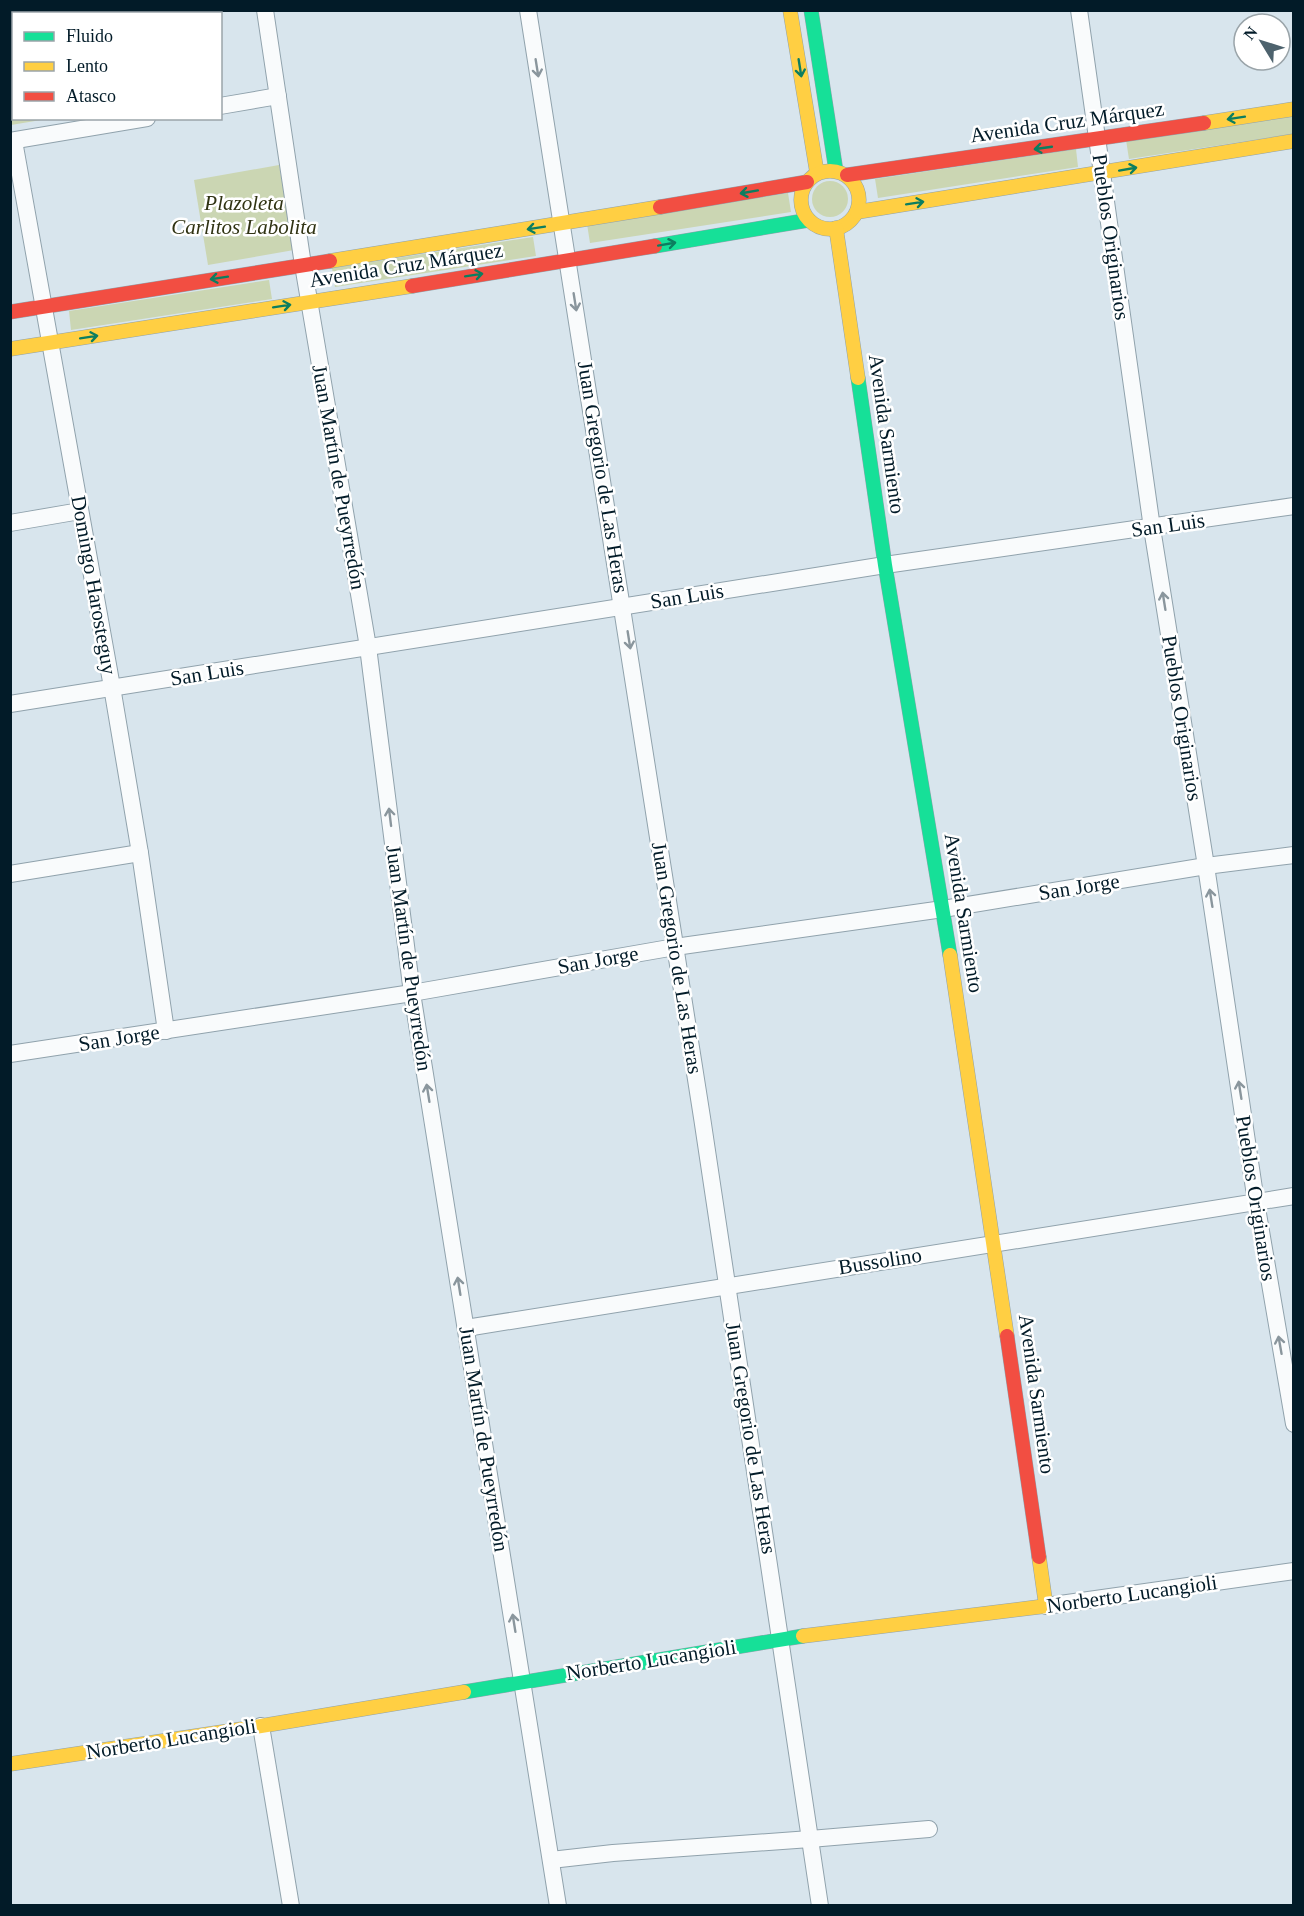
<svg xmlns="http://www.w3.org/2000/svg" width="1304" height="1916" viewBox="0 0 1304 1916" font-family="'Times New Roman',serif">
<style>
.green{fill:#cbd6b3}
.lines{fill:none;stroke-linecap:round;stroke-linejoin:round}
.street-casing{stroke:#90a2ac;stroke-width:18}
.fast-casing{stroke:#90a2ac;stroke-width:15}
.slow-casing{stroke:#90a2ac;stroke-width:15}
.jam-casing{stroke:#90a2ac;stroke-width:15}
.street{stroke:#f9fbfc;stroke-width:16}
.fast{stroke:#16e098;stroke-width:14}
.slow{stroke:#ffcf43;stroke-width:14}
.jam{stroke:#f24e42;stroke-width:14}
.oneway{stroke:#8a969d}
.oneway2{stroke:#0c7e60}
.labels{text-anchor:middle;stroke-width:5;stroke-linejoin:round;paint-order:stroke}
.street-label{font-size:21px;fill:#021b28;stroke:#fff}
.park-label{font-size:21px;font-style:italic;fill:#303313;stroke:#fff}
</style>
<rect width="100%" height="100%" fill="#d8e5ed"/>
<g class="green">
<path d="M 11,10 L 60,11 L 60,13 L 14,14 L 14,118 L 47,119 L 11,125 Z"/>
<path d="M 1293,114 L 1293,134 L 1129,159 L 1126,140 Z"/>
<path d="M 1076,149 L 1078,167 L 878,198 L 875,179 Z"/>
<path d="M 279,165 L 294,250 L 208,265 L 194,180 Z"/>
<circle cx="830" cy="199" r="18"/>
<path d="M 788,193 L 791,212 L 590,243 L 587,224 Z"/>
<path d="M 533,237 L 536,256 L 335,287 L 332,268 Z"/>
<path d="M 269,280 L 272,299 L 71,330 L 69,311 Z"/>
</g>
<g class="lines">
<g class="street-casing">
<g id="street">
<path d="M 265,10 L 303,265 L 368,647 L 412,993 L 558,1906"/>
<path d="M 528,10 C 629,642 728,1273 820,1906"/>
<path d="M 1079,10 L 1152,528 L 1206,866 L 1256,1202 L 1294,1424"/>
<path d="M 220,106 L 278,96"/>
<path d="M 10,141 L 147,118"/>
<path d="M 14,141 L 112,687 L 140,853 L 166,1031"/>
<path d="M 10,523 L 80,511"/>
<path d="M 10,704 L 885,565 L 1294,506"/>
<path d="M 10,874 L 140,853"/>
<path d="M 10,1054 L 412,993 L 675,947 L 943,909 L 1206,866 L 1294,855"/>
<path d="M 466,1328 L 1294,1196"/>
<path d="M 1046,1606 L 1294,1571"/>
<path d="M 261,1726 L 291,1906"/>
<path d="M 551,1860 L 613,1853 L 810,1839 L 929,1829"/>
</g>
</g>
<g class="fast-casing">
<g id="fast">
<path d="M 811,10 L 836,171"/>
<path d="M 655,246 L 809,220"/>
<path d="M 858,378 L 885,565 L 950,955"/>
<path d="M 464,1692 L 803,1636"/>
</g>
</g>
<g class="slow-casing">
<g id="slow">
<path d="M 790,10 L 817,173"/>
<path d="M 1204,123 L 1294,109"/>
<circle cx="830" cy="200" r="29"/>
<path d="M 857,212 L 1294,141"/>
<path d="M 836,228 L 858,378"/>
<path d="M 330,261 L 660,207"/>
<path d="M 10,349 L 412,286"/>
<path d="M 950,955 L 1007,1336"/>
<path d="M 803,1636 L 1046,1606 L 1039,1557"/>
<path d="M 10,1764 L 261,1726 L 464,1692"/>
</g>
</g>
<g class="jam-casing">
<g id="jam">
<path d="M 847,175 L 1204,123"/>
<path d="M 660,207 L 807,182"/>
<path d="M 412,286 L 655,246"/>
<path d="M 10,312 L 330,261"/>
<path d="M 1007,1336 L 1039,1557"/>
</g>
</g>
<use href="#street" class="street"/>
<use href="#fast" class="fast"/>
<use href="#slow" class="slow"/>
<use href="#jam" class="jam"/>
</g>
<defs><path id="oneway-shaft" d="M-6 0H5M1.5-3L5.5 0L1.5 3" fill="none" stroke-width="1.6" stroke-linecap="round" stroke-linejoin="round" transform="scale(1.5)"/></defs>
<g class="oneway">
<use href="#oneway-shaft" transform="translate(537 68) rotate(81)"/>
<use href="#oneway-shaft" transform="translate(575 302) rotate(81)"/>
<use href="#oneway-shaft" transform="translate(1164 601) rotate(-99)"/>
<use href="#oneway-shaft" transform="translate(629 640) rotate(81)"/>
<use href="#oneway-shaft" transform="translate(390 817) rotate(-97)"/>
<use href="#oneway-shaft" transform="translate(1211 898) rotate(-99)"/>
<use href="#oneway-shaft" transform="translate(1240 1090) rotate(-99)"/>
<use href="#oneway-shaft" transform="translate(428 1093) rotate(-99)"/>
<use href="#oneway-shaft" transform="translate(459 1286) rotate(-99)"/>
<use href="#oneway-shaft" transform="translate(1280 1345) rotate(-100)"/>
<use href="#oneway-shaft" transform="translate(514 1623) rotate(-99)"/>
</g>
<g class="oneway2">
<use href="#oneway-shaft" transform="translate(800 68) rotate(81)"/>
<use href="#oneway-shaft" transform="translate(1236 118) rotate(171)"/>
<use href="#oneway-shaft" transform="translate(1043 148) rotate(172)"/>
<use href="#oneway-shaft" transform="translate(1128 169) rotate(-10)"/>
<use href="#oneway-shaft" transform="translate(749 192) rotate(170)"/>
<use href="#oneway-shaft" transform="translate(915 203) rotate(-9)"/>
<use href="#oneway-shaft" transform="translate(536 228) rotate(171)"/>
<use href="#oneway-shaft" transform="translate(667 244) rotate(-10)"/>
<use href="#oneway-shaft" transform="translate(474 275) rotate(-9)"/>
<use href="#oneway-shaft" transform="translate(219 278) rotate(171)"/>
<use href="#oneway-shaft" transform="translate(282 306) rotate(-9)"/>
<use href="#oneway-shaft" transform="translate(89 337) rotate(-9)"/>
</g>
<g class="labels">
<g class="street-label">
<text transform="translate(1067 122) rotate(-8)" y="7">Avenida Cruz Márquez</text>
<text transform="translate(1111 237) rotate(82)" y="7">Pueblos Originarios</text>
<text transform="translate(406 265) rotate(-9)" y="7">Avenida Cruz Márquez</text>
<text transform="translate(887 434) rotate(82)" y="7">Avenida Sarmiento</text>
<text transform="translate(339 477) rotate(80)" y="7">Juan Martín de Pueyrredón</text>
<text transform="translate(603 477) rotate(81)" y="7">Juan Gregorio de Las Heras</text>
<text transform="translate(1168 525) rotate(-8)" y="7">San Luis</text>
<text transform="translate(94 585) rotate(80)" y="7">Domingo Harosteguy</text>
<text transform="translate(687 596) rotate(-9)" y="7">San Luis</text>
<text transform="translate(207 673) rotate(-9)" y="7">San Luis</text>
<text transform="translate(1182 718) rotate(81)" y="7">Pueblos Originarios</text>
<text transform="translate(1079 887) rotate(-9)" y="7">San Jorge</text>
<text transform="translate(964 913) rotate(81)" y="7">Avenida Sarmiento</text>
<text transform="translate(409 958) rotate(82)" y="7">Juan Martín de Pueyrredón</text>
<text transform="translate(677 958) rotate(81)" y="7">Juan Gregorio de Las Heras</text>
<text transform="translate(598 960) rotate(-10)" y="7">San Jorge</text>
<text transform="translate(119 1038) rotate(-9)" y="7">San Jorge</text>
<text transform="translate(1256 1198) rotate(81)" y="7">Pueblos Originarios</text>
<text transform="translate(880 1261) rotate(-9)" y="7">Bussolino</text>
<text transform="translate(1037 1394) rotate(82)" y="7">Avenida Sarmiento</text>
<text transform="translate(751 1438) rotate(81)" y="7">Juan Gregorio de Las Heras</text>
<text transform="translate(484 1439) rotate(81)" y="7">Juan Martín de Pueyrredón</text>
<text transform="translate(1132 1594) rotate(-8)" y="7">Norberto Lucangioli</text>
<text transform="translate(651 1660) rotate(-9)" y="7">Norberto Lucangioli</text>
<text transform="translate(171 1739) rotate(-9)" y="7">Norberto Lucangioli</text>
</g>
<g class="park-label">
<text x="244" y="210">Plazoleta<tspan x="244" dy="24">Carlitos Labolita</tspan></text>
</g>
</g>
<rect width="1304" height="1916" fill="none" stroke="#021b28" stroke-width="24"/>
<rect x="12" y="12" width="210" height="108" fill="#ffffff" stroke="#9aa4a9" stroke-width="1.5"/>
<rect x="24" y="32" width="30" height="9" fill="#16e098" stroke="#9aa4a9" stroke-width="1.5"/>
<text x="66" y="42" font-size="18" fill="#021b28">Fluido</text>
<rect x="24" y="62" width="30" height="9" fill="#ffcf43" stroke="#9aa4a9" stroke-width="1.5"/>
<text x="66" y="72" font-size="18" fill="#021b28">Lento</text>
<rect x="24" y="92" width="30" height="9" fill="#f24e42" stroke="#9aa4a9" stroke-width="1.5"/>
<text x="66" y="102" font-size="18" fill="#021b28">Atasco</text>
<g transform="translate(1262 42) rotate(308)"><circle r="28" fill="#ffffff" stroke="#9aa4a9" stroke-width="1.5"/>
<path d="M0-4.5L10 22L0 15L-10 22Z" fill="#4d626d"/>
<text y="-9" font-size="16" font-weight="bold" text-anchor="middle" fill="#021b28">N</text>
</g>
</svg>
